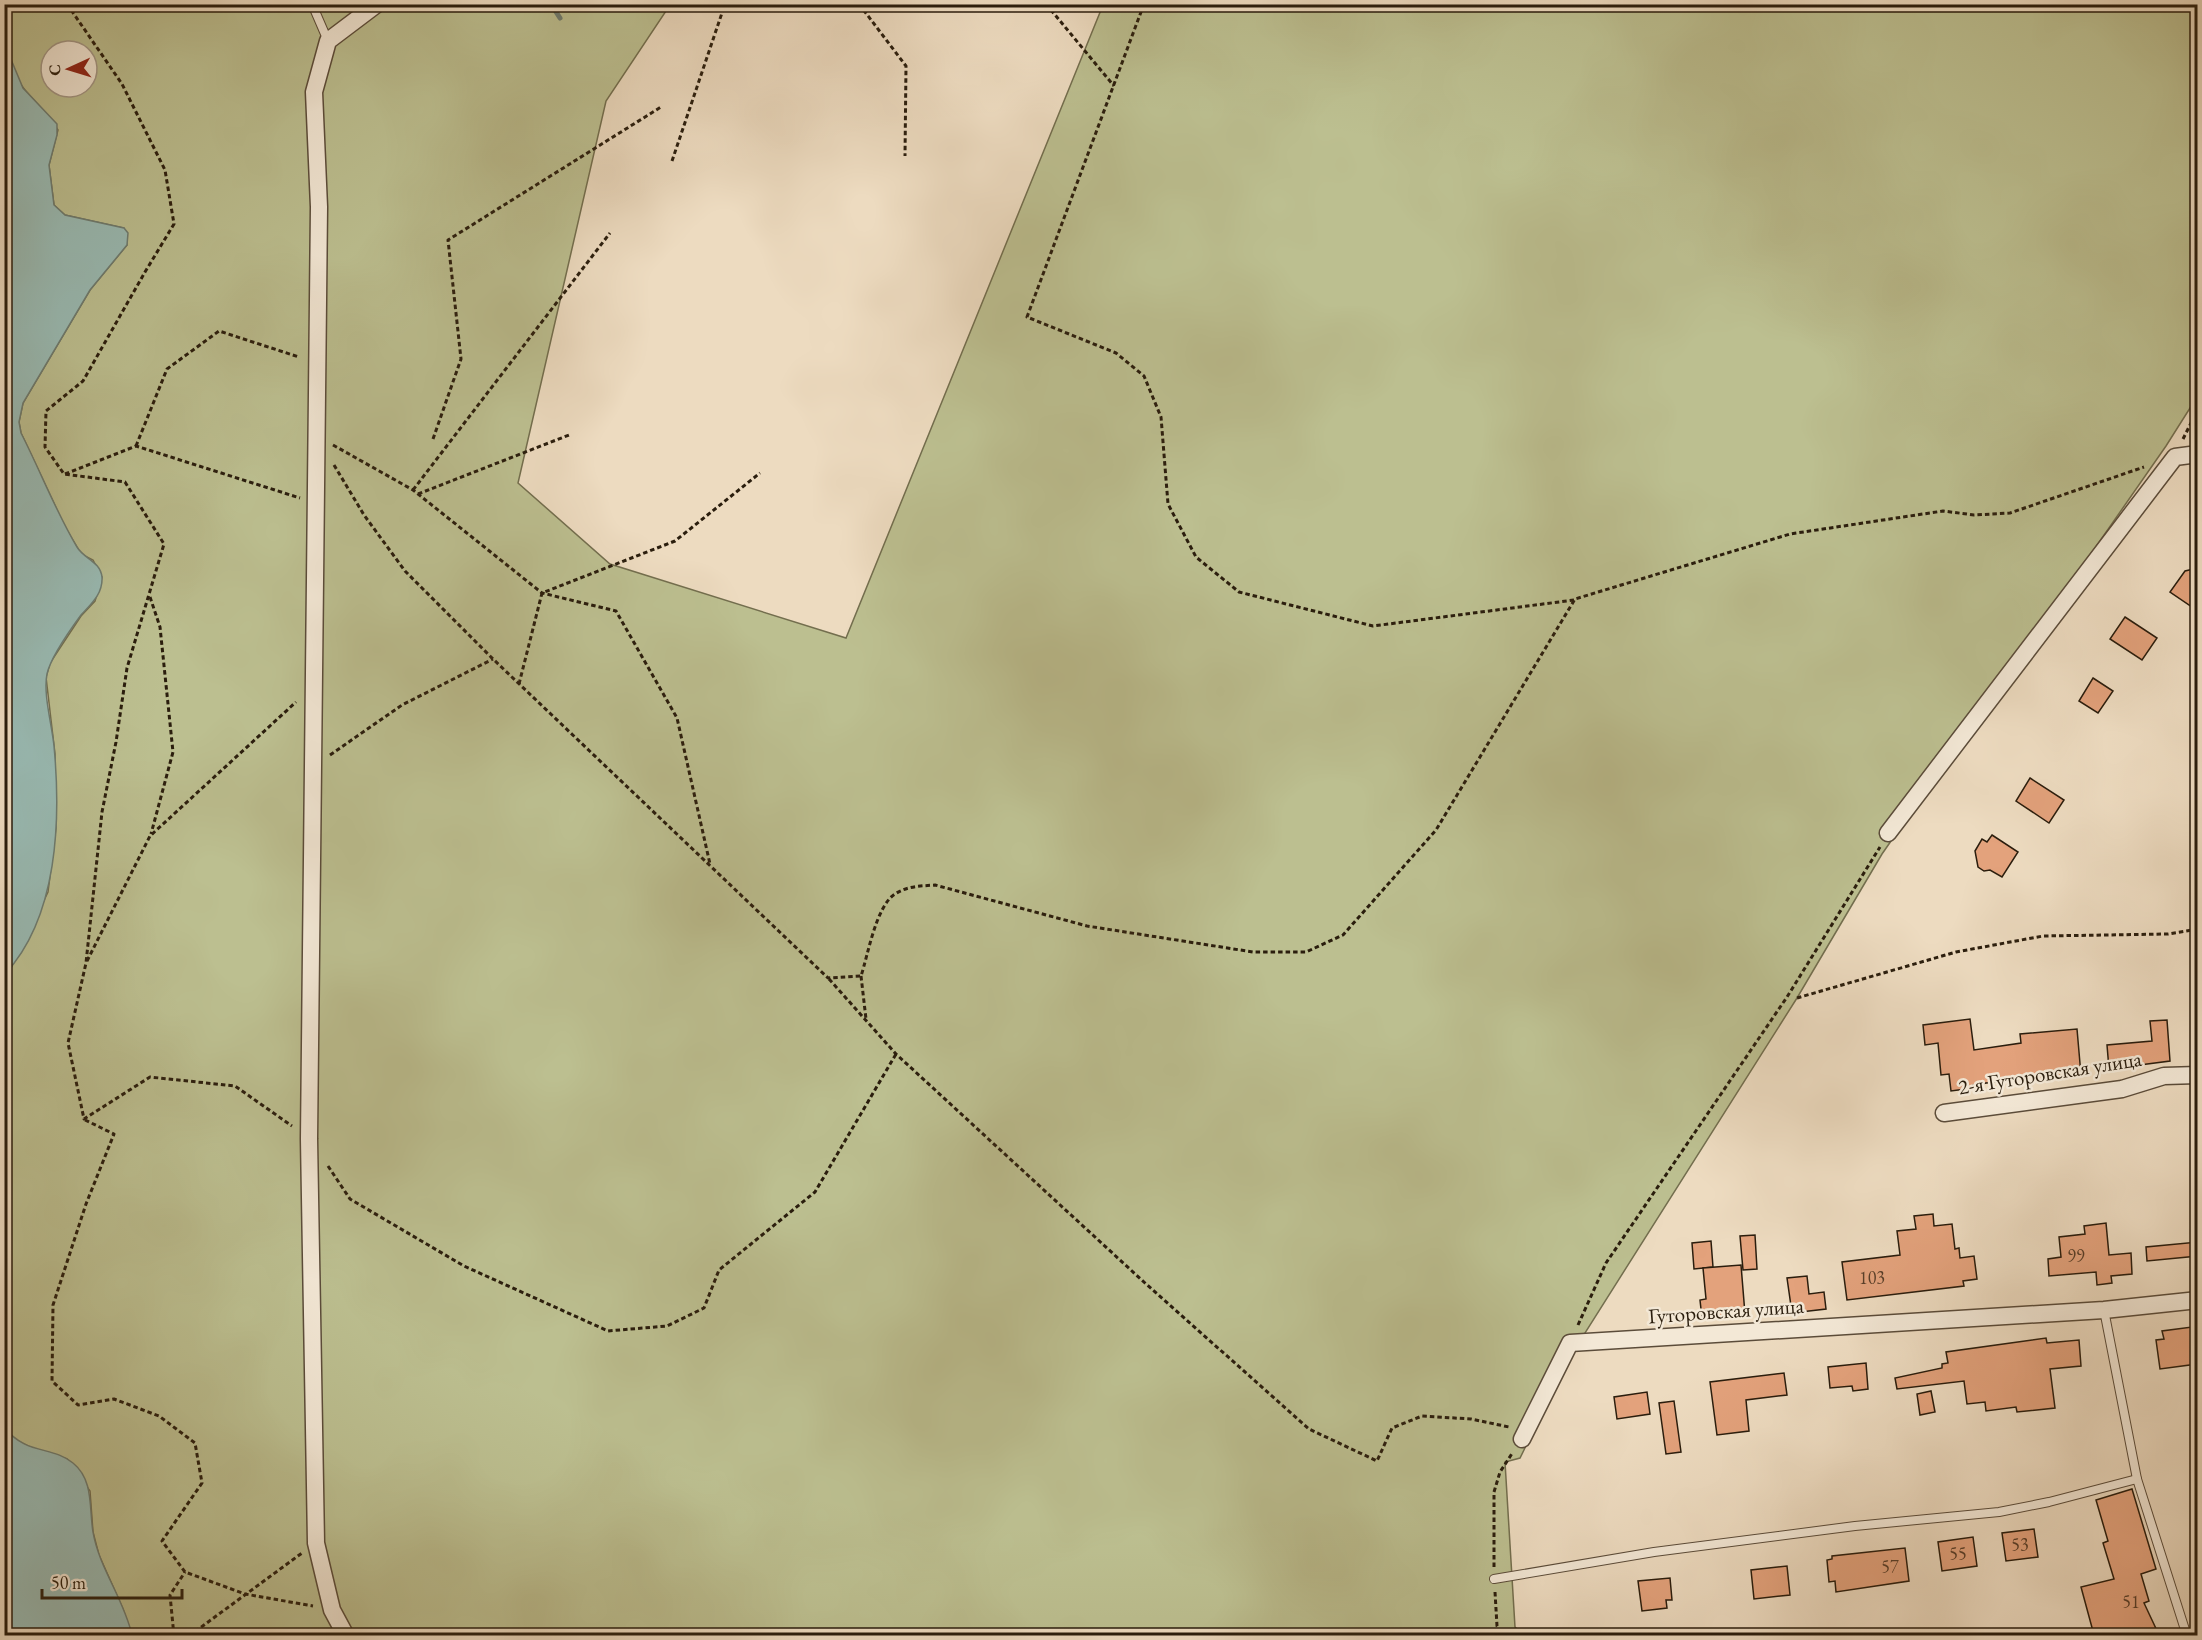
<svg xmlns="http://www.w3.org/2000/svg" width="2202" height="1640" viewBox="0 0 2202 1640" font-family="'EB Garamond',serif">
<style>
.green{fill:#bcbf90;stroke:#736e4e;stroke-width:1.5;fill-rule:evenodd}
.water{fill:#99bbb4;stroke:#6d7c71;stroke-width:1.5}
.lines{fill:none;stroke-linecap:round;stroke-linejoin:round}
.stream{stroke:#6d7c71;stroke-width:5}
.building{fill:#e3a27c;stroke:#2a1d0d;stroke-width:1.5}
.service-casing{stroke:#5b4c3a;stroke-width:10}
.minor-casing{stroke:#5b4c3a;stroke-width:19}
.path{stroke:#2a1d0d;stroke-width:3;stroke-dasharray:4.5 3;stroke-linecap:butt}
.service{stroke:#f3e8d6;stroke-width:8}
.minor{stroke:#f3e8d6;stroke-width:16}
.labels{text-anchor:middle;stroke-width:5;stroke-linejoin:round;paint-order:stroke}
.number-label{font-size:18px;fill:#583e29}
.street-label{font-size:21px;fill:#2a1d0d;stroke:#f3e8d6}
</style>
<rect width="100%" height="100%" fill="#eddbc0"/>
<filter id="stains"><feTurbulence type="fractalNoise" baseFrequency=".00333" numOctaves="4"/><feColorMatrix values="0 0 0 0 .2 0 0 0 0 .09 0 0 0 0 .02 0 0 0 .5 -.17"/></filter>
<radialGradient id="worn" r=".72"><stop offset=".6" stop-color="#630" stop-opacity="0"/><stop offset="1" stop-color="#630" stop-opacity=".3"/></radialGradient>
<path class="green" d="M 5,5 L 670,5 L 606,101 L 518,483 L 610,564 L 846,638 L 1103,5 L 2197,5 L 2197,397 L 2166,446 L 1882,854 L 1797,998 L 1571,1355 L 1520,1458 L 1505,1462 L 1515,1627 L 1523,1635 L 132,1635 L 123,1609 L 99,1555 L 93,1532 L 90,1491 L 67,1459 L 34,1449 L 12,1438 L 5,1428 L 4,974 L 11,968 L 48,892 L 56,828 L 55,754 L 46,677 L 50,663 L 81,616 L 95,601 L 102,577 L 93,560 L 81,554 L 65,527 L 21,433 L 19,422 L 23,403 L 90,290 L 127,245 L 124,228 L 65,215 L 54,205 L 49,165 L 58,130 C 48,115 37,104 25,90 C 4,66 5,34 5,5 ZM 51,51 L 87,51 L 87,87 L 51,87 Z"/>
<g class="water">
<path d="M 5,45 L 23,88 L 57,124 L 57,135 L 49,165 L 54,205 L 65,215 L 124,228 L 128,233 L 127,245 L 90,290 L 23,403 L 19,422 L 21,433 C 40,470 55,510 77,547 C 84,559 100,561 102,577 C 103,594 91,604 81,615 C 70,630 51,656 47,674 C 43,694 52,725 54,746 C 61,820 58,917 5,974 Z"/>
<path d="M 5,1428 C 26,1455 53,1446 73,1463 C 94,1480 89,1508 93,1532 C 99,1568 124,1599 132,1635 L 5,1635 Z"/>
</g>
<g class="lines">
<path class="stream" d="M 551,4 L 560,18"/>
</g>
<g class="building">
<path d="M 2198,568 L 2198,611 L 2170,592 L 2185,571 Z"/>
<path d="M 2125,617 L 2157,638 L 2142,660 L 2110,639 Z"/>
<path d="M 2093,678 L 2113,691 L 2098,713 L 2079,701 Z"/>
<path d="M 2030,778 L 2064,800 L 2049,823 L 2016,801 Z"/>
<path d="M 1992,835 L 2018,852 L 2002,877 L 1990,870 L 1984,871 L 1978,867 L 1975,851 L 1982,839 L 1987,842 Z"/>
<path d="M 1970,1019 L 1974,1050 L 2021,1043 L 2020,1034 L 2077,1029 L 2081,1075 L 2035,1080 L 2034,1076 L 1973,1085 L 1973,1088 L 1951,1091 L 1949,1074 L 1941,1075 L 1938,1043 L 1925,1045 L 1923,1025 Z"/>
<path d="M 2167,1020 L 2170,1061 L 2109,1069 L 2107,1045 L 2152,1041 L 2150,1021 Z"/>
<path d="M 1933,1214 L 1934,1226 L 1952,1224 L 1955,1249 L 1959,1248 L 1960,1258 L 1974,1256 L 1977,1279 L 1963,1281 L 1964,1286 L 1847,1300 L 1842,1262 L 1900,1255 L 1897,1231 L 1916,1229 L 1914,1216 Z"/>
<path d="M 2106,1223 L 2109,1255 L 2131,1253 L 2132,1274 L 2111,1276 L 2112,1283 L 2097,1285 L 2096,1272 L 2049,1276 L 2048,1259 L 2061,1257 L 2059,1237 L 2085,1234 L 2084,1226 Z"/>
<path d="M 1755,1235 L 1757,1269 L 1743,1270 L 1740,1236 Z"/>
<path d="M 1711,1241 L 1713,1267 L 1694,1269 L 1692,1243 Z"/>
<path d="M 2198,1242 L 2198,1256 L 2147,1261 L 2146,1247 Z"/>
<path d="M 1741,1265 L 1745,1314 L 1702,1318 L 1700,1300 L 1706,1299 L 1703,1268 Z"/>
<path d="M 1807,1276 L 1809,1294 L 1824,1292 L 1826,1309 L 1792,1313 L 1787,1278 Z"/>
<path d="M 2192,1327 L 2197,1364 L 2160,1369 L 2156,1340 L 2164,1339 L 2162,1331 Z"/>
<path d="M 2046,1338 L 2047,1343 L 2079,1340 L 2081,1366 L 2050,1369 L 2055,1408 L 2017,1412 L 2016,1407 L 1986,1411 L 1985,1402 L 1967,1404 L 1964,1381 L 1897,1389 L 1895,1378 L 1942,1368 L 1942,1364 L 1948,1363 L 1946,1352 Z"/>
<path d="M 1866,1363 L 1868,1389 L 1853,1391 L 1852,1386 L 1830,1388 L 1828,1367 Z"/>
<path d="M 1784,1373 L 1787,1395 L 1746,1400 L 1749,1431 L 1717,1435 L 1710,1382 Z"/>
<path d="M 1931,1391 L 1935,1412 L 1920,1415 L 1917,1394 Z"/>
<path d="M 1647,1392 L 1650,1414 L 1617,1419 L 1614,1397 Z"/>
<path d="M 1674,1401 L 1681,1452 L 1666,1454 L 1659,1403 Z"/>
<path d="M 2132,1489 L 2156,1569 L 2141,1574 L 2149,1601 L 2144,1603 L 2159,1635 L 2094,1635 L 2081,1587 L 2114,1579 L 2103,1543 L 2108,1541 L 2096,1500 Z"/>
<path d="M 2034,1529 L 2038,1557 L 2006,1561 L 2002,1533 Z"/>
<path d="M 1973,1537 L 1977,1566 L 1942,1571 L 1938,1542 Z"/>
<path d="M 1905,1548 L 1909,1581 L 1836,1592 L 1835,1581 L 1829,1582 L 1827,1560 L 1832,1559 L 1832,1556 Z"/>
<path d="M 1787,1566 L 1790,1595 L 1754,1599 L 1751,1570 Z"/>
<path d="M 1670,1578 L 1672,1600 L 1666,1600 L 1667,1608 L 1642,1611 L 1638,1581 Z"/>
</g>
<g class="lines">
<g class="service-casing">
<g id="service">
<path d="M 312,4 L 328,41"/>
<path d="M 2104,1310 L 2137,1479 L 2187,1636"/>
<path d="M 1494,1579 L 1654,1552 L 1855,1526 L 1999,1512 L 2049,1502 L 2137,1479"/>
</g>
</g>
<g class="minor-casing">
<g id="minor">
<path d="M 1888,833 L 2175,457 L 2198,454"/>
<path d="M 1944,1113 L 2122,1089 L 2164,1076 L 2198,1075"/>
<path d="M 1522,1439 L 1570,1343 L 2104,1310 L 2198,1300"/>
<path d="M 346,1636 L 332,1610 L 316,1543 L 309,1139 L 319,207 L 314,92 L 328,41 L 377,4"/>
</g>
</g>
<g class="path">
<path d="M 67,4 L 122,84 L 165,170 L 174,224 L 145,272 L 83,381 L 46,411 L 45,447 L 64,474 L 125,482 L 164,544 L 127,668 L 116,742 L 102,812 L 86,963 L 68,1043 L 84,1119 L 150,1077 L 235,1086 L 292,1126"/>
<path d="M 859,4 L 906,66 L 905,156"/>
<path d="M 1046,4 L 1114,86"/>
<path d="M 1144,4 L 1027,317 L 1116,353 L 1144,376 L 1161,417 L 1168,504 L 1196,557 L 1239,592 L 1373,626 L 1574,600"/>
<path d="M 672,161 L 725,4"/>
<path d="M 433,439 L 461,359 L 448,240 L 661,107"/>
<path d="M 2183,439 L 2198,409"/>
<path d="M 333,445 L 413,490 L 542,593 L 616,611 L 677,718 L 710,864"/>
<path d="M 136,446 L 167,369 L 219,331 L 299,357"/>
<path d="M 334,465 L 364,515 L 405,571 L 493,659 L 828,978 L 861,976 C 868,955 876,906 895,894 C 907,886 921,886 935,885 L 1087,926 L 1253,952 L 1306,952 L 1343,935 L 1436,830 L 1575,599 L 1790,534 L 1943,511 L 1974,515 L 2010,513 L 2144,467"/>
<path d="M 65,474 L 136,446 L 300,498"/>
<path d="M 413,490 L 610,233"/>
<path d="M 418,494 L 569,435"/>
<path d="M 150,597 L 160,627 L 173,752 L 151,834"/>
<path d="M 519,684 L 542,593 L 675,541 L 760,473"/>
<path d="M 330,755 L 402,705 L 493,659"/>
<path d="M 87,961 L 150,836 L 296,702"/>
<path d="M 861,976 L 866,1019"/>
<path d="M 829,979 L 896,1054 L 1145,1283 L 1309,1429 L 1377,1461 L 1392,1428 L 1422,1416 L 1471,1419 L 1509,1427"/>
<path d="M 1797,998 L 1956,952 L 2043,936 L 2168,934 L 2198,929"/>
<path d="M 85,1120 L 114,1134 L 86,1204 L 53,1305 L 52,1381 L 78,1405 L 114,1399 L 159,1416 L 195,1443 L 202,1483 L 162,1541 L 185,1572 L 245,1594 L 313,1606"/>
<path d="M 328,1166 L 350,1199 L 464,1266 L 608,1331 L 667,1326 L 704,1308 L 719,1270 L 815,1192 L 896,1054"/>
<path d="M 1578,1325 L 1606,1263 L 1787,997 L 1880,847"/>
<path d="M 1494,1567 L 1494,1492 L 1500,1472 L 1513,1452"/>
<path d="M 1495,1592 L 1497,1626 L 1504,1636"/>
<path d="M 174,1636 L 170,1595 L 185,1572"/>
<path d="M 189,1636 L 302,1553"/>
</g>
<use href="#service" class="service"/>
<use href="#minor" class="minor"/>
</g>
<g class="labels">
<g class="number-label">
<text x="2076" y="1262">99</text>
<text x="1872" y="1284">103</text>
<text x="2020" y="1551">53</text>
<text x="1958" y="1560">55</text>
<text x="1890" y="1573">57</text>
<text x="2131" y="1608">51</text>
</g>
<g class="street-label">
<text transform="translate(2050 1073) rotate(-9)" y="7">2-я Гуторовская улица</text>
<text transform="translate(1726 1311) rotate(-4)" y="7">Гуторовская улица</text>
</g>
</g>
<rect width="2202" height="1640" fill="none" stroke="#eddbc0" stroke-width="24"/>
<rect x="6" y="6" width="2190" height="1628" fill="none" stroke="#2a1d0d" stroke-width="3"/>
<rect x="12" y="12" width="2178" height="1616" fill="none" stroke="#2a1d0d" stroke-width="1.5"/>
<g transform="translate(69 69) rotate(266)"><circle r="28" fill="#f3e8d6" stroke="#a39786" stroke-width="1.5"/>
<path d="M0-4.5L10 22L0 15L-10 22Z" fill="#8f2418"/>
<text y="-9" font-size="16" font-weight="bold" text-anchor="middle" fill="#2a1d0d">С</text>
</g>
<path d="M42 1589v9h140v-9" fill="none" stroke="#2a1d0d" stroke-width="3"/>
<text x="51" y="1589" font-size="18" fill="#2a1d0d" stroke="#f3e8d6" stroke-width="4.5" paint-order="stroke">50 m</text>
<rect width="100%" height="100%" filter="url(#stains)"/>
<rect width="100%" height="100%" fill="url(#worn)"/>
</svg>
